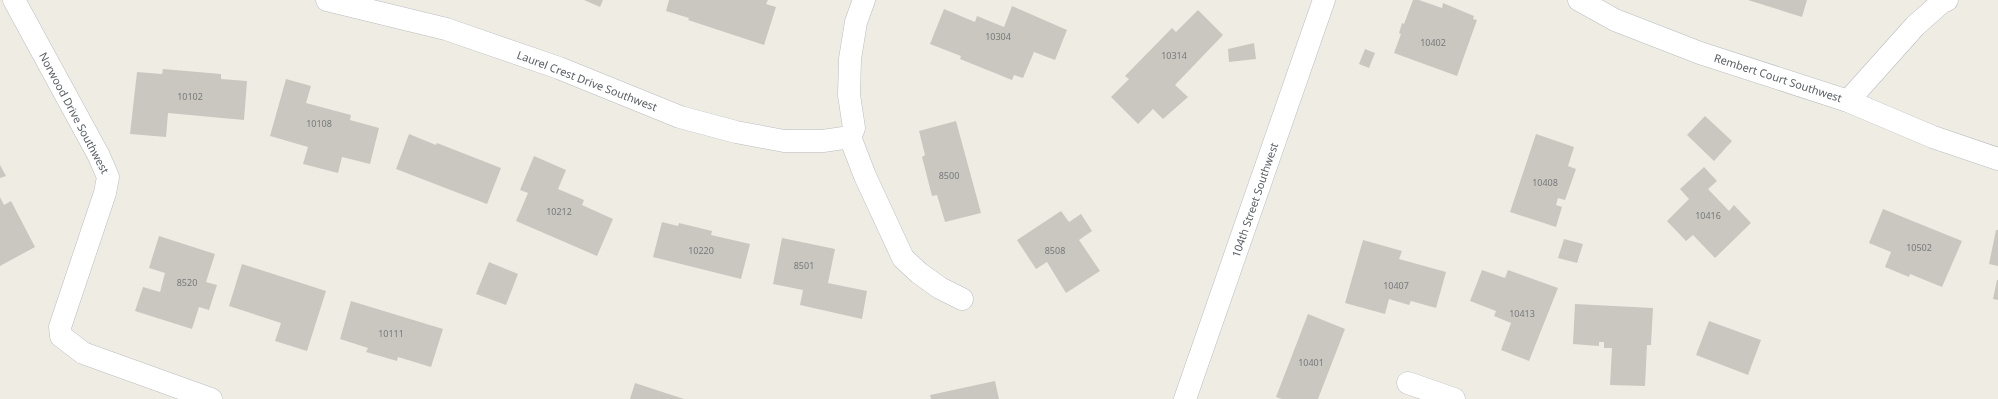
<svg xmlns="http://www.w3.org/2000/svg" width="1998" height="399" viewBox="0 0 1998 399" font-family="'Noto Sans',sans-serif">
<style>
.building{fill:#cac7c0}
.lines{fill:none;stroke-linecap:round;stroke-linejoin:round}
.minor-casing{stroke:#b8bcc1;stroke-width:23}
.tertiary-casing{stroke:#b8bcc1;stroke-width:23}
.minor{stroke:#fff;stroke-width:22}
.tertiary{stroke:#fff;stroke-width:22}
.labels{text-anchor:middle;stroke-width:3;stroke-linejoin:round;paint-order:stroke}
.number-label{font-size:9px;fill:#777a7c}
.street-label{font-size:11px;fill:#5b6065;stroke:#fff}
</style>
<rect width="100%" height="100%" fill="#efede3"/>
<g class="building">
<path d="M 584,0 L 603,0 L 600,7 Z"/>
<path d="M 669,0 L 768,0 L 766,4 L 776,7 L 764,45 L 688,20 L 689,18 L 666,11 Z"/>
<path d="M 1413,0 L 1419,0 L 1442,8 L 1443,3 L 1474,16 L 1473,19 L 1477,20 L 1457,76 L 1394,53 L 1401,34 L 1399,33 L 1402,23 L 1404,24 Z"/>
<path d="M 1748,0 L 1807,0 L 1802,17 Z"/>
<path d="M 1012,6 L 1067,30 L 1055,60 L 1034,52 L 1023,78 L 1014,75 L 1012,80 L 960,59 L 961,56 L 930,44 L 944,9 L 975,22 L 977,16 L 1004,27 Z"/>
<path d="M 1198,10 L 1223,35 L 1175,85 L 1188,97 L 1163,119 L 1153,109 L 1138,124 L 1111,97 L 1129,79 L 1125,76 L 1172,28 L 1176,32 Z"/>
<path d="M 1254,43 L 1256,59 L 1229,62 L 1228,49 Z"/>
<path d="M 1365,49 L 1375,53 L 1369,68 L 1359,64 Z"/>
<path d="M 163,69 L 221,74 L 221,79 L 247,81 L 244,120 L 168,113 L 166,137 L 130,134 L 137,72 L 162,74 Z"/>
<path d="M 286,79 L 311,86 L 306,103 L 351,115 L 350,120 L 379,128 L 370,164 L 342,157 L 338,173 L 303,164 L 308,147 L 270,136 Z"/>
<path d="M 1705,116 L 1732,141 L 1714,161 L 1687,135 Z"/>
<path d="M 956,121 L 981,213 L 945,222 L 937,195 L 932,196 L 922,157 L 925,155 L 919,131 Z"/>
<path d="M 409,134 L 436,145 L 437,143 L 501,168 L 487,204 L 396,169 Z"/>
<path d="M 1536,134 L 1574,147 L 1568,166 L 1576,169 L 1565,200 L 1558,198 L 1556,205 L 1562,207 L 1556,227 L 1510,212 Z"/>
<path d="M 534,156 L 566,170 L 558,189 L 584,200 L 582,205 L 613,219 L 597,256 L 516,221 L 528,193 L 520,190 Z"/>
<path d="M 0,165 L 6,176 L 0,178 Z"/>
<path d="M 1704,167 L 1717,181 L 1708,189 L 1729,211 L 1734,205 L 1751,223 L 1715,258 L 1693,235 L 1686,241 L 1667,221 L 1689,199 L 1680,189 Z"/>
<path d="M 0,197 L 4,205 L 11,201 L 35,247 L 0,266 Z"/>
<path d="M 1883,209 L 1962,241 L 1942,287 L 1910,274 L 1909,277 L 1885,267 L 1891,252 L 1869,243 Z"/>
<path d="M 1061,211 L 1069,222 L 1081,214 L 1092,231 L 1079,240 L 1100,271 L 1066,293 L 1047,262 L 1036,269 L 1017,240 Z"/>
<path d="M 662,222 L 678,226 L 679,223 L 712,231 L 711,235 L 750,244 L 741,279 L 653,257 Z"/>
<path d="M 1996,230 L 1998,230 L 1998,266 L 1989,264 Z"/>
<path d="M 159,236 L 215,254 L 206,282 L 217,285 L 209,310 L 199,307 L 192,329 L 135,311 L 143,287 L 160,292 L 165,273 L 149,268 Z"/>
<path d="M 782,238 L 835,249 L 828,283 L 867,291 L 862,319 L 800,305 L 803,290 L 773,284 Z"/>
<path d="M 1564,239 L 1583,244 L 1577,263 L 1558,258 Z"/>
<path d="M 1363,240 L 1402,251 L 1399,259 L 1446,272 L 1436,308 L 1411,301 L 1409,305 L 1389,299 L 1385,314 L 1345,303 Z"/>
<path d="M 489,262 L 518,274 L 506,305 L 476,294 Z"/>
<path d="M 242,264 L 326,291 L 307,351 L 275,341 L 281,323 L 229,306 Z"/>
<path d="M 1482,270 L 1505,278 L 1508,270 L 1558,288 L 1529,361 L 1501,350 L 1511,323 L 1494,316 L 1496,311 L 1470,301 Z"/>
<path d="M 1997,280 L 1998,280 L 1998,300 L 1993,299 Z"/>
<path d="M 351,301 L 443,329 L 431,367 L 398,357 L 397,361 L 366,352 L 368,348 L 340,339 Z"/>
<path d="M 1575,304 L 1653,308 L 1651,345 L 1647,345 L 1645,386 L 1610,385 L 1612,348 L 1604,348 L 1604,342 L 1599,342 L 1599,346 L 1573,344 Z"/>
<path d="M 1308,314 L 1345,329 L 1318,399 L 1282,399 L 1276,397 Z"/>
<path d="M 1709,321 L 1761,340 L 1748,375 L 1696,355 Z"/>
<path d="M 995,381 L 999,399 L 931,399 L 930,395 Z"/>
<path d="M 635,383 L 684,399 L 630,399 Z"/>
</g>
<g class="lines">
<g class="minor-casing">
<g id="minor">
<path d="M 14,0 L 99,156 L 108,177 L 105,193 L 60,327 L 61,336 L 83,353 L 211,399"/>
<path d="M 327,0 L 446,29 L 559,68 L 680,117 L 736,132 L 784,141 L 823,141 L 850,137"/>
<path d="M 864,0 L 856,22 L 850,59 L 849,95 L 854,128 L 850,137 L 865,176 L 903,258 L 919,273 L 940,288 L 962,299"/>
<path d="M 1579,0 L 1615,20 L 1700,53 L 1848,101 L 1933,137 L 1998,159"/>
<path d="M 1848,101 L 1915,26 L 1942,2 L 1947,0"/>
<path d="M 1408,383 L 1454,399"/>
</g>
</g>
<g class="tertiary-casing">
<path id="tertiary" d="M 1185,399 L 1324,0"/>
</g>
<use href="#minor" class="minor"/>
<use href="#tertiary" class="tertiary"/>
</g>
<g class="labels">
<g class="number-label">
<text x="998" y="40">10304</text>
<text x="1433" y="46">10402</text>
<text x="1174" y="59">10314</text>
<text x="190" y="100">10102</text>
<text x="319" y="127">10108</text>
<text x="949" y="179">8500</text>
<text x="1545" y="186">10408</text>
<text x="559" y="215">10212</text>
<text x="1708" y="219">10416</text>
<text x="1919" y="251">10502</text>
<text x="701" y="254">10220</text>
<text x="1055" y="254">8508</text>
<text x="804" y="269">8501</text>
<text x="187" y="286">8520</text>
<text x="1396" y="289">10407</text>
<text x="1522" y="317">10413</text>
<text x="391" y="337">10111</text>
<text x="1311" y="366">10401</text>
</g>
<g class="street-label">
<text transform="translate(1778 78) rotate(18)" y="4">Rembert Court Southwest</text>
<text transform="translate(587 81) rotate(21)" y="4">Laurel Crest Drive Southwest</text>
<text transform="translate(74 113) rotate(62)" y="4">Norwood Drive Southwest</text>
<text transform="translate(1255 200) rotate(-71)" y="4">104th Street Southwest</text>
</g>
</g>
</svg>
